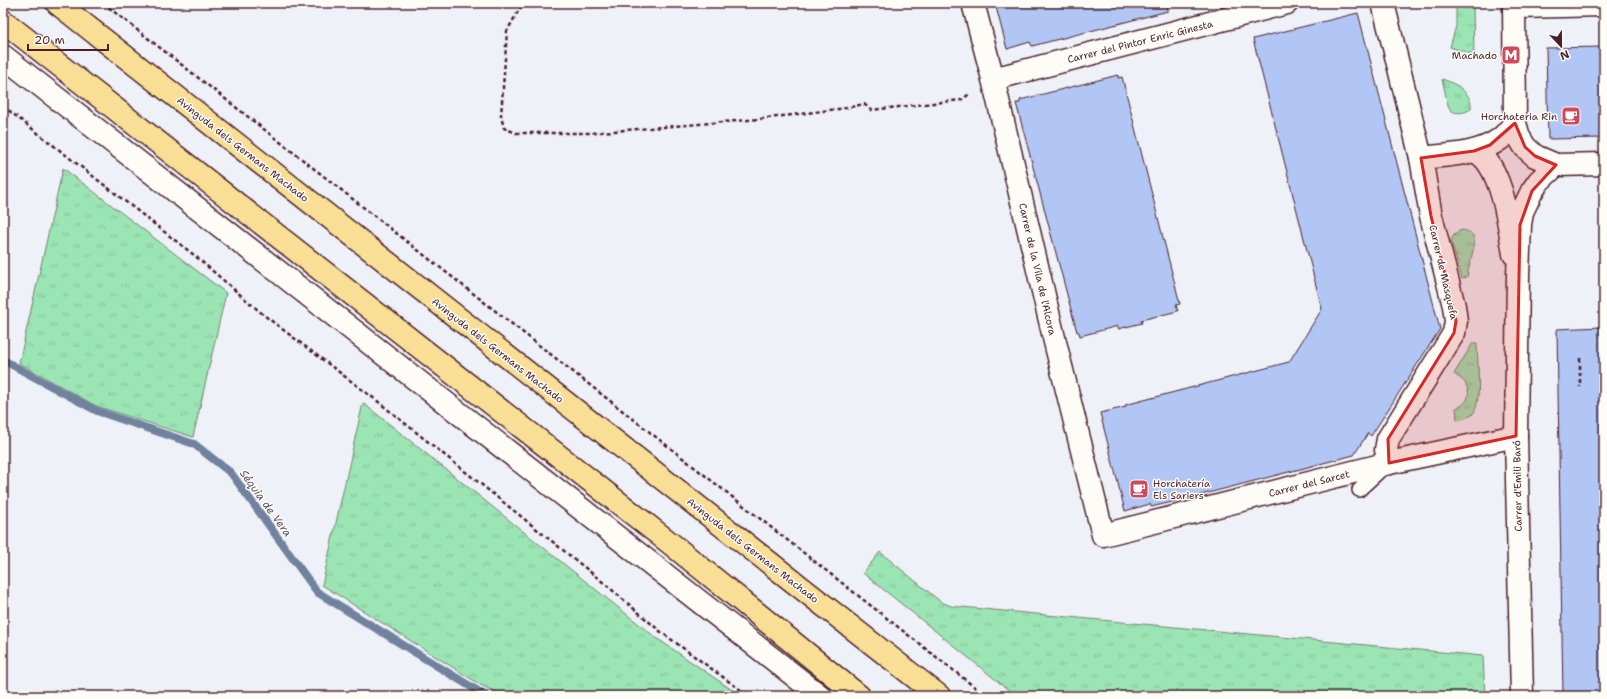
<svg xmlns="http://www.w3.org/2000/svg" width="1607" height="699" viewBox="0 0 1607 699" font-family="'Shantell Sans',sans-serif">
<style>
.grass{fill:url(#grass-tufts);stroke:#72826f}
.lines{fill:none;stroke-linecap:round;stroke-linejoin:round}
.stream{stroke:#70829d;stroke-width:8}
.building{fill:#b1c6f5;stroke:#4a1f2b}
.lane-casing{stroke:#4a1f2b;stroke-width:16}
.street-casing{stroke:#4a1f2b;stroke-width:25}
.secondary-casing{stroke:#4a1f2b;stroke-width:25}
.primary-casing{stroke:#4a1f2b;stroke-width:25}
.path{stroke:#4a1f2b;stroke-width:2.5;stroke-dasharray:4 3;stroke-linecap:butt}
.lane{stroke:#fdfcf7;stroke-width:13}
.street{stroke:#fdfcf7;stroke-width:22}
.secondary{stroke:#fdfcf7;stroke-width:22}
.primary{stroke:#f9df96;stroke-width:22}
.marked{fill:#d62828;fill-opacity:0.2;stroke:#d62828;stroke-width:3;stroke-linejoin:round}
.labels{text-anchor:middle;stroke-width:3;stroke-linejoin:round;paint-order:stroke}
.street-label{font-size:10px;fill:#4a1f2b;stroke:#fdfcf7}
.poi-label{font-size:10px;fill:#4a1f2b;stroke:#fdfcf7;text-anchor:end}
.water-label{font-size:11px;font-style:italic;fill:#5d5164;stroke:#fdfcf7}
</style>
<defs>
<pattern id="grass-tufts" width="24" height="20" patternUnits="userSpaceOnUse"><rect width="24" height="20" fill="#9be4b3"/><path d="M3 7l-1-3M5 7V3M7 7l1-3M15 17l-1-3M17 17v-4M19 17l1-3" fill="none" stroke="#87c39a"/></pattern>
</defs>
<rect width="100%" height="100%" fill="#eef1f7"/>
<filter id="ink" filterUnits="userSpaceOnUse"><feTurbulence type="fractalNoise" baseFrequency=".025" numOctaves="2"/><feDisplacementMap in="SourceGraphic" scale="8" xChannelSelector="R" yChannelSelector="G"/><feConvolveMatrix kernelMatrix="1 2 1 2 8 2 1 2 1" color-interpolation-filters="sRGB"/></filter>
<g filter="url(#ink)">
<g class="grass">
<path d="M 1456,3 L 1473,3 L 1474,55 L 1450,47 L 1456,26 Z"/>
<path d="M 1442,79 C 1455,83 1473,93 1471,109 C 1464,113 1459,114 1451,111 L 1448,105 Z"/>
<path d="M 63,168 L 226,293 L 193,437 L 96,406 L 19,363 Z"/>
<path d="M 1462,230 C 1467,231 1471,232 1473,236 C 1477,243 1468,268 1467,277 L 1462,279 L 1451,241 C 1453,235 1456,232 1462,230 Z"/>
<path d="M 1473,343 L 1477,343 C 1477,359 1483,404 1472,415 C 1468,418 1461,419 1457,420 L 1456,408 C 1466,405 1472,396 1466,385 C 1464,380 1458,377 1454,374 Z"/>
<path d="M 363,403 L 655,637 L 741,696 L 507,696 L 484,687 L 322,585 Z"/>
<path d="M 880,552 L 941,602 L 951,606 L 1483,656 L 1485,696 L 1016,696 L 863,573 Z"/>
</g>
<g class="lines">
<path class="stream" d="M 3,360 L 97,411 L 194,444 L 231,473 L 317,592 L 486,696"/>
</g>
<g class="building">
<path d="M 995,3 L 1167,3 L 1168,11 L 1032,46 L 1030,42 L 1007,49 Z"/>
<path d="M 1358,13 L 1440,329 L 1371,436 L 1368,433 L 1354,455 L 1185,499 L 1151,507 L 1150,504 L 1125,511 L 1100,413 L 1126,407 L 1125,405 L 1289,362 L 1322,309 L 1253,39 Z"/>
<path d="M 1604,47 L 1604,138 L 1548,139 L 1546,48 Z"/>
<path d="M 1118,75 L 1118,78 L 1122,77 L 1180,304 L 1176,305 L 1178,311 L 1141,320 L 1142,323 L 1118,329 L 1118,326 L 1080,336 L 1079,332 L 1077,332 L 1016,103 L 1020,103 L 1020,100 Z"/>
<path d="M 1602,327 L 1602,337 L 1604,337 L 1604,696 L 1563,696 L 1557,329 Z"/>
</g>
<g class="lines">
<g class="lane-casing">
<path id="lane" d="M 1359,490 L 1384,467"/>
</g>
<g class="street-casing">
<g id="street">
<path d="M 973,3 L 993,79 L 1055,342 L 1103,535 L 1389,463 L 1516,436"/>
<path d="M 1383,3 L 1421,158 L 1431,216 L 1454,306 L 1456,321 L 1454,333 L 1388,439 L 1386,450 L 1389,463"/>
<path d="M 1514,7 L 1604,5"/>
<path d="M 3,56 L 820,696"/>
<path d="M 993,79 L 1287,3"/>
<path d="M 1474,151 C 1502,162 1509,227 1514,254"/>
<path d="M 1421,158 C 1446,155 1479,155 1500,139 C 1506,135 1510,128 1515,123"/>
</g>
</g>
<g class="secondary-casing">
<g id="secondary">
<path d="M 1514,3 L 1515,123 L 1519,137 L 1525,147 L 1535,156 L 1556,165 L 1604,164"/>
<path d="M 1522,696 L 1516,436 L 1518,275 L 1520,225 L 1522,212 L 1532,191 L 1539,181 L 1556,165"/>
</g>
</g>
<g class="primary-casing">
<g id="primary">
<path d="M 57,3 L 939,696"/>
<path d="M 3,21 L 670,543 L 859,696"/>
</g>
</g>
<g class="path">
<path d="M 103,3 L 986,696"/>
<path d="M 529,3 L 520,8 L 507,31 L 501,116 L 504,128 L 516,133 L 589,133 L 760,119 L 846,108 L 864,104 L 871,110 L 961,100 L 971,93"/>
<path d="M 3,106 L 194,255 L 265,316 L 376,400 L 604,583 L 661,632 L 749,696"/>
<path d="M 1580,358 L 1580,387"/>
</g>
<use href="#lane" class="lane"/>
<use href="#street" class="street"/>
<use href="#secondary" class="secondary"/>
<use href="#primary" class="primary"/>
</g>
</g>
<path class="marked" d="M 1515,123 L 1525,147 L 1535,156 L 1556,165 L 1532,191 L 1520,225 L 1516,436 L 1389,463 L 1388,439 L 1454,333 L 1456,321 L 1431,216 L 1421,158 L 1474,151 L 1490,145 Z"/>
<defs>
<g id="metro-square" transform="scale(1)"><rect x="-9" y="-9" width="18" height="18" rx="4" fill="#d1495b" stroke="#fdfcf7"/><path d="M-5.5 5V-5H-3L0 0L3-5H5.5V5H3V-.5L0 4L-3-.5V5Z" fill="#fff"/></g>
<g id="cafe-square" transform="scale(1)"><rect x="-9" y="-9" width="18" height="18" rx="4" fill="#d1495b" stroke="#fdfcf7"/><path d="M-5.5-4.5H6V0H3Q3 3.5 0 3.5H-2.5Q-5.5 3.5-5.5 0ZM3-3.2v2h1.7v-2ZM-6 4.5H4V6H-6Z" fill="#fff"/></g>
</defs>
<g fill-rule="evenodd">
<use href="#metro-square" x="1511" y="55"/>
<use href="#cafe-square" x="1571" y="116"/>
<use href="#cafe-square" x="1139" y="489"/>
</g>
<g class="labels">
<g class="street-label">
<text transform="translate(1140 41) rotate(-14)" y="4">Carrer del Pintor Enric Ginesta</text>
<text transform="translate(243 149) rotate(38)" y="4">Avinguda dels Germans Machado</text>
<text transform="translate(1038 269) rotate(77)" y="4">Carrer de la Vila de l'Alcora</text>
<text transform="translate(1444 272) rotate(77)" y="4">Carrer de Masquefa</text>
<text transform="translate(498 350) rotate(38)" y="4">Avinguda dels Germans Machado</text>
<text transform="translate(1309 483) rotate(-14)" y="4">Carrer del Sarcet</text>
<text transform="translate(1517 486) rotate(-91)" y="4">Carrer d'Emili Baró</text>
<text transform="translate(753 550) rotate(38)" y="4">Avinguda dels Germans Machado</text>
</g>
<g class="poi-label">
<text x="1497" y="59">Machado</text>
<text x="1557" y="120">Horchateria Rin</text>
<text x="1153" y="487" text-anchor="start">Horchatería<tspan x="1153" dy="12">Els Sariers</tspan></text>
</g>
<g class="water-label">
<text transform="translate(266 503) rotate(54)" y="4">Séquia de Vera</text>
</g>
</g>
<rect width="1607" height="699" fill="none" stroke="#fdfcf7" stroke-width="16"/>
<rect x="8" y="8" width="1591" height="683" fill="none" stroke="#4a1f2b" stroke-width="1.5" filter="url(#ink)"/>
<g transform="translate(1561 46) rotate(158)" stroke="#fdfcf7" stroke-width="3" paint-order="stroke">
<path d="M0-3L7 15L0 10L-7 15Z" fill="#4a1f2b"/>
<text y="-6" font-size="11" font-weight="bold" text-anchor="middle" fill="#4a1f2b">N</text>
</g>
<path d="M28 44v6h80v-6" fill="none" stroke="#4a1f2b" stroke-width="2"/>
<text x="34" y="44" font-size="12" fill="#4a1f2b" stroke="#fdfcf7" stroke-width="3" paint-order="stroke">20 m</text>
</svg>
